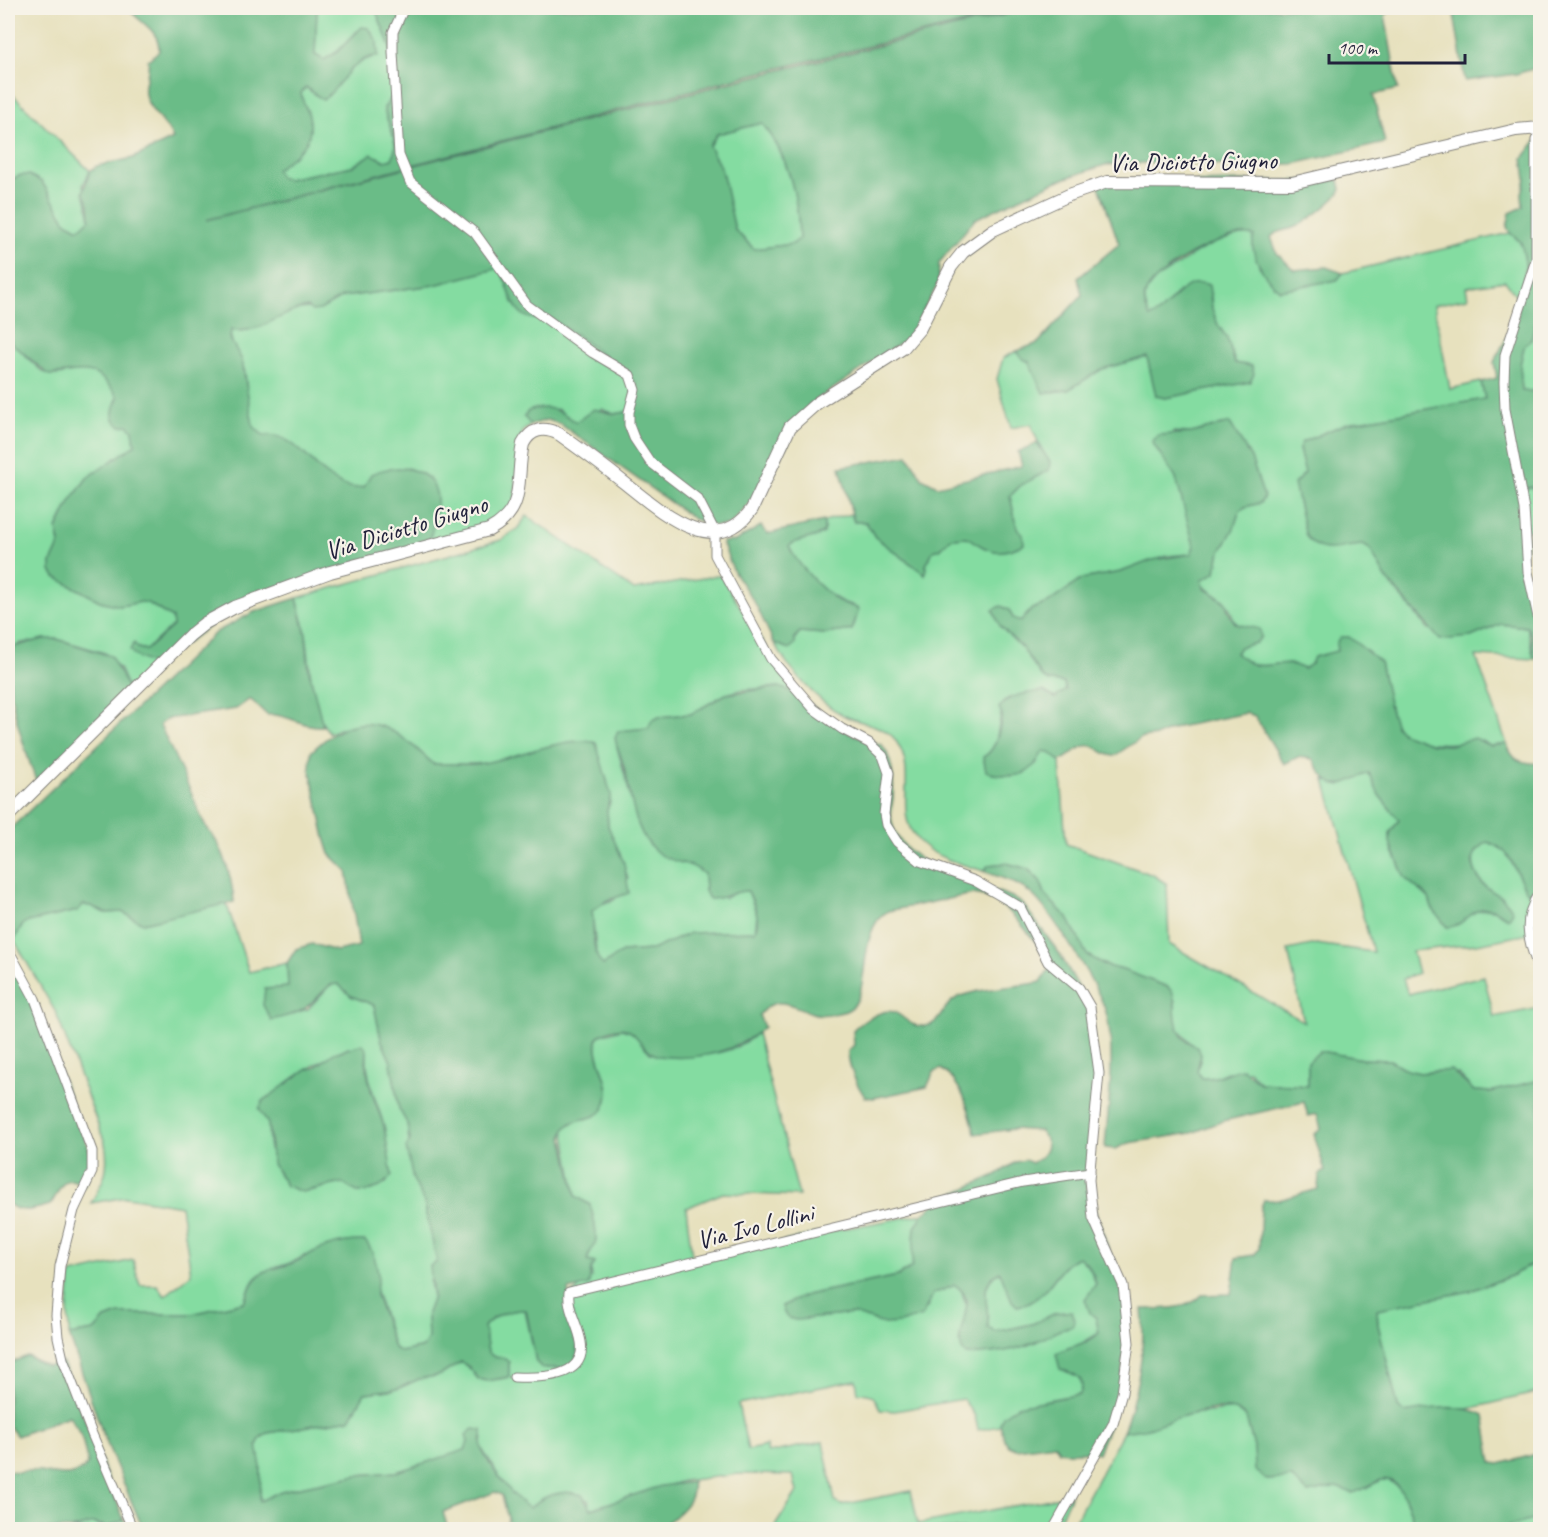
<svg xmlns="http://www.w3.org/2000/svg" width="1548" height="1537" viewBox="0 0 1548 1537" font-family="Caveat,sans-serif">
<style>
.green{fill:#84dca1;stroke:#537f6e;stroke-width:1.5;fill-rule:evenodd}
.forest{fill:#6bbc87;stroke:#466f61;stroke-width:1.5;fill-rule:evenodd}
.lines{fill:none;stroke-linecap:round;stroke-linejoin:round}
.street-casing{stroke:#84827c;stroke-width:11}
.secondary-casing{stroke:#84827c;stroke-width:14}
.street{stroke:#fff;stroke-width:9}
.secondary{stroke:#fff;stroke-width:12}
.labels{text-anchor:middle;stroke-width:4.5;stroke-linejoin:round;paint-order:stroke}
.street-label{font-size:26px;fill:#22223b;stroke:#f7f3e8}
</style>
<rect width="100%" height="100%" fill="#f7f3e8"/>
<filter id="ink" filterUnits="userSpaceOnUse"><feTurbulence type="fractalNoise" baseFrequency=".0167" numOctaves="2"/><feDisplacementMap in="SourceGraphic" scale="12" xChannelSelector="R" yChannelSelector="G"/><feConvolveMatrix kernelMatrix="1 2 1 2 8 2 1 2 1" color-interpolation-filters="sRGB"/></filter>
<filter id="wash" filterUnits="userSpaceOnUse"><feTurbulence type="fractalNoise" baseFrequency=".008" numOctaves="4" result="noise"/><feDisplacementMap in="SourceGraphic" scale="24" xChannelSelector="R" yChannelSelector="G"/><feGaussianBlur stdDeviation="1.35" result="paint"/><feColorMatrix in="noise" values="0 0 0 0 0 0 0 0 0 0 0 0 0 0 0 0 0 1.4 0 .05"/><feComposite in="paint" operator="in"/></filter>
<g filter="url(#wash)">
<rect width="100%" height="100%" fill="#e7e1be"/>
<g class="green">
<path d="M 317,8 L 375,8 L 390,46 L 397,90 L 384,108 C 387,125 401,142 392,159 L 385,161 L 379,157 L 365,158 L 353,166 L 287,179 L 280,177 L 276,170 C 294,154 315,146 309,116 C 307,108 302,102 301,93 L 305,87 L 317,96 L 328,96 C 341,78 356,59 378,56 L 357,31 L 337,52 L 324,60 L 315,55 Z"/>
<path d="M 8,90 L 90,171 L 83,185 L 90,219 L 79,229 L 66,222 L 42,182 L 29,175 L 21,175 L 8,181 Z"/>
<path d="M 762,123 C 788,155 799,199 799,239 L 793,244 L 754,249 L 735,230 L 719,164 L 709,146 L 717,134 Z"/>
<path d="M 1247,233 L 1254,236 L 1259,266 L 1274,286 L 1337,280 L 1343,273 L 1510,233 C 1533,247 1525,277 1518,298 L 1505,281 L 1466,287 L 1468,298 L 1434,305 L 1450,389 L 1481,382 L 1485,399 L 1347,423 L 1302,442 L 1299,449 L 1305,473 C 1298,483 1296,498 1300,510 L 1356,545 L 1364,545 L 1370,549 L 1386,578 L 1428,629 L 1471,637 L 1501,624 L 1527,627 L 1534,659 L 1476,656 L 1507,744 L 1490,746 L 1483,741 C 1463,743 1407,750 1396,726 C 1387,706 1385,683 1380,662 L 1355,644 L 1329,654 L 1304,669 C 1276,654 1262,679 1236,653 L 1252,627 C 1227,626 1237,616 1226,603 C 1218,593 1206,593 1201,580 L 1216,572 L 1219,555 L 1234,528 L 1239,512 L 1245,507 L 1260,503 C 1261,466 1246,452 1222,425 L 1191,433 L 1173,432 L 1158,451 C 1181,474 1188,515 1194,546 L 1191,554 L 1167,556 L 1121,572 L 1082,579 L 1048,603 L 1032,609 L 1021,621 L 1013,618 L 1009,610 L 1000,626 L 1023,649 L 1042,677 L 1064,683 L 1066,690 L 1055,699 L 1043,691 L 1009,698 L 1003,702 L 996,742 L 989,754 L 992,774 L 1013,776 L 1036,764 L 1043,751 L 1049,752 L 1060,761 L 1066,844 L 1153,875 L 1167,884 L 1169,944 L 1304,1022 L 1288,950 L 1316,944 L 1373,952 L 1325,780 L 1340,785 L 1369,773 L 1379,795 L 1399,820 L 1390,833 L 1392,849 L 1405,878 L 1429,898 L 1432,908 L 1447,927 C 1463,918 1485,900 1502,915 L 1503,897 C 1480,889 1458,857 1488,842 L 1504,849 L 1528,893 L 1536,891 L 1529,922 L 1534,933 L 1477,944 L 1412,951 L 1418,973 L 1403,979 L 1408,994 L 1484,976 L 1494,1017 L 1540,1008 L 1540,1080 L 1535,1082 L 1490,1092 L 1474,1091 L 1458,1074 L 1435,1071 L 1420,1073 L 1407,1070 L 1390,1060 L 1362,1059 L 1320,1051 L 1308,1062 L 1308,1086 L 1260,1083 L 1249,1071 L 1227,1072 L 1211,1079 L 1202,1078 L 1197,1071 L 1201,1055 L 1175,1025 L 1175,1001 L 1123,970 L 1107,966 L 1087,955 L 1068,919 L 1046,896 L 1040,881 L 1028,869 L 1006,863 L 989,865 L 983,871 C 966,865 943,860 928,849 C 885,818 922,779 896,741 C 885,724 860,724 843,715 C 816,701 789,669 774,643 L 789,649 L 800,632 L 824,634 L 852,630 C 857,620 857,615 852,605 C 831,602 797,566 788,546 C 799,538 812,540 824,533 L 824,521 L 851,514 L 854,522 L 866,522 L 875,537 L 925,574 L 926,565 L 933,550 L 940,549 L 951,538 L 967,537 L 986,549 L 1017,547 L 1023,535 L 1017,528 L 1010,496 L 1021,485 L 1049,470 C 1046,453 1036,441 1031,424 L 1011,428 L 997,379 L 1003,358 L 1017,351 L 1022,358 L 1029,362 L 1044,393 L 1068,390 L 1102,369 L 1147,357 L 1157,396 L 1165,398 L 1234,385 L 1243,365 L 1235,363 L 1227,338 L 1218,325 L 1212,309 L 1211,294 L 1179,291 L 1158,315 L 1150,318 C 1132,283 1165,275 1187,259 C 1205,246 1224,238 1247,233 Z"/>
<path d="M 500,267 L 514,304 L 568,329 L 633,376 L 631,411 L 615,414 L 602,409 L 576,422 L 557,409 L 525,417 L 531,425 L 523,431 L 520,442 L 515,500 L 495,525 L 430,544 L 429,478 L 408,468 L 368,482 L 364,487 C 330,494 311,451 284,440 C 273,435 262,439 255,428 C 248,419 247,386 245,373 C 242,357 230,347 230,330 C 268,337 282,300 320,310 L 342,297 L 434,285 Z"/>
<path d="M 1540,308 L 1540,391 L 1522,392 L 1520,365 L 1523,351 L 1525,344 L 1531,340 Z"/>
<path d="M 8,340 C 20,348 30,362 42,371 C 66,387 84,346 118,397 L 114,407 L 133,430 L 135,445 L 87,478 L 70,502 L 57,528 L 60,543 L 51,563 L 55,577 L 100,601 L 120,606 L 141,602 L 148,603 L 172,618 L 173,625 L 146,650 L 138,648 L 133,644 L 156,666 L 129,691 L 119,668 L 105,653 L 57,639 L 21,643 L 8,656 Z"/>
<path d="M 1532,487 L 1540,499 L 1540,528 L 1525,531 L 1525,488 Z"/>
<path d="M 527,516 L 634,590 L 720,575 L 795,693 L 779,687 L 741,690 L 726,694 L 691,714 L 659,717 L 649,728 L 633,730 L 617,747 L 637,821 L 682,863 L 690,864 L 704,874 L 705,891 L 725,898 L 740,890 L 748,891 L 757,915 L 755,931 L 690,933 L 652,950 L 622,952 L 603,965 L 597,960 L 592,911 L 598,905 L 614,900 L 628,878 L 608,826 L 607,810 L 610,803 L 607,780 L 588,740 L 481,764 L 433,764 C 402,734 373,711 330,733 C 309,712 311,663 306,634 C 304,622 300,610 297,598 L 501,540 L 517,529 Z"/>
<path d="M 226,902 L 249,972 L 287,963 L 288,987 L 281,988 L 271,1020 L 308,1009 L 330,985 L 338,984 L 351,996 L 374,1005 L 381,1039 L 391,1062 L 399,1109 L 407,1123 L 413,1179 L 424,1202 L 437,1262 L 430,1282 L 433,1297 L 427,1313 L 428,1338 L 424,1347 L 401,1352 L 394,1348 L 375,1288 L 304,1255 C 291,1268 267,1264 254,1280 C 249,1286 249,1295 244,1302 L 192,1314 L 120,1314 L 105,1319 L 94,1331 L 69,1335 L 68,1308 L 71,1274 L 133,1260 L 140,1285 L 157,1285 L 165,1296 L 191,1274 L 181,1206 L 127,1197 L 91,1203 C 104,1180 110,1170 105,1143 L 56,1013 L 14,940 L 24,923 L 77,911 L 83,905 L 91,906 L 105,913 L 122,912 L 143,923 ZM 348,1047 L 367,1051 C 365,1080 378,1102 385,1130 C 388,1147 387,1165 387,1182 C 379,1187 367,1195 357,1191 C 351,1190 348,1184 341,1184 C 328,1184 314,1193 301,1191 C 266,1186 261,1117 277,1093 C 287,1078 331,1056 348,1047 Z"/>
<path d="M 621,1029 L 635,1033 L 650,1053 C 684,1058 731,1059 757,1033 L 799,1196 L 723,1193 L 686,1208 L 693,1264 L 810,1235 L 923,1214 L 915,1228 L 912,1268 L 898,1276 L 806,1295 L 782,1306 L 805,1319 L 853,1314 L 861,1314 L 876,1322 L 927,1308 L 933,1294 L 955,1285 L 961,1289 L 968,1311 L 959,1342 L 1034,1343 L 1049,1333 L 1072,1326 L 1072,1312 L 1056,1313 L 1032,1324 L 995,1332 L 988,1328 C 990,1306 976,1285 1000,1272 L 1018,1306 C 1052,1299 1053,1267 1079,1257 L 1090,1269 L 1096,1284 L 1086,1299 L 1096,1318 L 1099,1333 L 1077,1346 L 1067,1372 C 1080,1375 1085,1382 1080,1394 L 1047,1400 L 1000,1423 L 1001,1426 L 978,1430 L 975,1416 L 963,1399 L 895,1411 L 880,1410 C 875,1396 872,1393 858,1393 L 856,1380 L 738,1404 L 748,1450 L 766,1446 L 768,1453 L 823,1442 L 835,1501 L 841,1505 L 911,1491 L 918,1524 L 1071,1495 L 1055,1529 L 773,1529 L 797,1492 L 793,1475 L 739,1474 L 683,1481 L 590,1509 L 588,1500 C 565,1494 549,1489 530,1508 C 509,1499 493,1465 480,1446 L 483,1439 L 468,1442 L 465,1450 L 458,1453 L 396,1472 L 358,1475 L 281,1491 L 259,1502 C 261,1487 255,1452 258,1443 C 260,1438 264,1436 268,1433 L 349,1419 L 365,1393 L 397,1389 L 419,1379 L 441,1375 L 461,1362 C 486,1378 471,1385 509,1377 L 509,1362 L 503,1358 L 494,1357 L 488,1352 L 484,1327 C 491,1316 512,1309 525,1310 L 536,1362 L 542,1368 L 566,1368 L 566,1299 L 592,1277 L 591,1269 L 595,1263 L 587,1261 L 596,1238 L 590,1205 L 576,1196 L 564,1129 C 574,1116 593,1122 603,1108 C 619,1086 590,1057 598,1036 Z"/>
<path d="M 1540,1260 L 1540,1392 L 1468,1409 L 1435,1409 L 1403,1413 L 1398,1407 L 1378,1325 L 1377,1309 L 1470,1291 L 1511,1276 Z"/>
<path d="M 1234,1409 L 1246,1417 L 1254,1447 L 1256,1470 L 1267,1480 L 1292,1478 L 1308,1493 L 1337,1487 L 1367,1488 L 1380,1480 L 1388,1480 L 1401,1489 L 1413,1518 L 1414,1529 L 1070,1530 L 1123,1432 C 1144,1428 1162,1421 1183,1416 C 1200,1412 1217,1412 1234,1409 Z"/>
<path d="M 1540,1518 L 1540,1529 L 1500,1530 L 1504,1527 Z"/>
<path d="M 124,1520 L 128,1530 L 71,1530 L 94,1523 L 100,1527 Z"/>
</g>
<g class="forest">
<path d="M 128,8 L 317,8 L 315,55 L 324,60 L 337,52 L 362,27 L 369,28 L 377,41 L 378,56 C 350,58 343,85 323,100 L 306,87 L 301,93 C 302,102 307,108 309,116 C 316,145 293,155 276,170 L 280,177 L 287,179 L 353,166 L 372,154 L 385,161 L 392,159 C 401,142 387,125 384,108 L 393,96 L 390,46 L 375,8 L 1027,8 L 738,78 L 206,220 L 740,80 L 1033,8 L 1396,8 L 1385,15 L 1398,89 L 1373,95 L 1385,143 L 1293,164 L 1233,166 L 1161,162 L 1105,165 L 1057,181 L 975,219 L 939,263 L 938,284 L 908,338 L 809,405 L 762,489 L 730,525 L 715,526 L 694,519 L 560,424 L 547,420 L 531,425 L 524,417 L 528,411 C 548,404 559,410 576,422 L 594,409 L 615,414 L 631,411 L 636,383 L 580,337 L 549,318 C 512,326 513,295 500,268 L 434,285 L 342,297 L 320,310 L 312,311 L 307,307 C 279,313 259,335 231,330 L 230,339 L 242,360 L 253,426 L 264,436 C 300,428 324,496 364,487 L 371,474 C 399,461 441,468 437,507 C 436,519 430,531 430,544 L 248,597 L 156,666 L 135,656 L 130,650 L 134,643 L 138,648 L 146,650 L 173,626 L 172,618 L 148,603 L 141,602 L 120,606 L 100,601 L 55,577 L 51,571 L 51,563 L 60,543 L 57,529 L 70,502 L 87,478 L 135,445 L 133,430 L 128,425 L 121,426 C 108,418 113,409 118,397 C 95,363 85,372 49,375 L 8,340 L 8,181 L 21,175 L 29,175 L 42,182 L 66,222 L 79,229 L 90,219 L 89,205 L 83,192 L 90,171 L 97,166 L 133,158 L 173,139 C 167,122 151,115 146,98 C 141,84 151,74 148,60 L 159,51 C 160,29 139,23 128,8 ZM 762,123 C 788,154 799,199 799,239 L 793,244 L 754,249 L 735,230 L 722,171 L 709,146 L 717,134 Z"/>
<path d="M 1453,8 L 1540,8 L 1540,67 L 1516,74 L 1465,81 Z"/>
<path d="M 1540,136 L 1540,308 L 1531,340 L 1525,344 L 1523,351 L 1520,365 L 1522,391 L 1540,391 L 1540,499 L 1532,487 L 1525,488 L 1527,546 L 1522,560 L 1528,590 L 1540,610 L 1540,659 L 1534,659 L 1531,635 L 1527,627 L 1501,624 L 1471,637 L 1440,640 L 1386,578 L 1370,549 L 1363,545 C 1342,546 1321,558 1306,536 L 1294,484 L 1305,473 L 1299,449 L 1302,442 L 1347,423 L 1485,399 L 1481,382 L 1497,378 L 1494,362 L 1518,315 L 1518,298 L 1527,271 L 1521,242 L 1510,233 L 1507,227 L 1510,213 L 1523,207 L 1522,193 L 1526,179 L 1523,158 Z"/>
<path d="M 1339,180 L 1341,189 C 1337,200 1304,224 1293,228 C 1284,231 1278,230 1271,237 L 1277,253 L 1294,270 L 1326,267 L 1343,273 L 1337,280 L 1280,290 C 1266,281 1248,253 1254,236 C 1230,227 1151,272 1145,295 C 1143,303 1147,311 1150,317 C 1172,310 1182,274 1209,285 L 1212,309 L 1218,325 L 1227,338 L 1235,363 L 1252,366 L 1254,374 L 1250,382 L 1165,398 L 1156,396 L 1147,357 L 1102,369 L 1068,390 L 1043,393 L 1029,362 L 1022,358 L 1017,351 L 1038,343 L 1082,295 L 1078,278 L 1119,244 L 1098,183 Z"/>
<path d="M 1230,423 L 1251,458 L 1264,497 L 1260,503 L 1245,507 L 1239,512 L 1234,528 L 1219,555 L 1216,572 L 1202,580 L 1204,588 L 1225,602 L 1231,617 L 1236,624 L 1260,629 L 1261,637 L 1256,643 L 1240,647 L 1236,653 C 1263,680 1274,653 1304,669 L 1311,664 L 1314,657 L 1337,651 L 1336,644 L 1340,637 L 1349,637 L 1380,662 L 1391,712 L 1396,726 L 1402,733 L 1433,744 L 1450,745 L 1475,738 L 1490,746 L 1507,744 C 1513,763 1522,762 1540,764 L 1540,887 L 1528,893 C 1514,873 1514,849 1487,842 L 1475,852 L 1472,860 C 1480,898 1500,886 1513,911 L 1509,918 C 1503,916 1498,911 1492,909 C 1472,904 1465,928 1447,927 L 1432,908 L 1429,898 L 1405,878 L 1402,871 L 1390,842 L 1390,833 L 1399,820 L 1379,795 L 1369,773 C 1337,787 1331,793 1313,759 L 1298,757 L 1284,764 L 1255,716 L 1247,713 L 1178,727 L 1157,736 L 1141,738 L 1114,756 C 1104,755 1100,748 1091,746 C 1079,743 1070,758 1060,761 L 1049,752 L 1043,751 C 1034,769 1025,778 1005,775 C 997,774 992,775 986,771 L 983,757 C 998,749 999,729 1002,714 L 999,708 C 1008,694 1028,693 1044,691 L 1055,698 L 1066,690 L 1064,683 L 1049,681 L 1042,677 L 1023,649 L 1000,626 L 993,610 L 1001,606 L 1009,610 L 1013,618 L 1021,621 L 1032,609 L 1048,603 L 1082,579 L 1121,572 L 1152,560 L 1191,554 L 1194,546 L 1176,478 L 1152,442 L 1158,435 L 1191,433 Z"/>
<path d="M 1037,443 L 1050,462 L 1049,470 L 1021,485 L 1010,496 L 1017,528 L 1023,535 L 1024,544 C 999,557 989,552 967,537 L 951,538 L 940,549 L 933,551 L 926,565 L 925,574 L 875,537 L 866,522 L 854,522 L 840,467 L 908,455 L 922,478 L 937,486 L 1022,466 L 1018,452 Z"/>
<path d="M 824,521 L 824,532 C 813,540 798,538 789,546 C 795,562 822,590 837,600 C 844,605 852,605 859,609 L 852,630 L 824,634 L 800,632 L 795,637 L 795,644 L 789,649 L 774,643 L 755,603 L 734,572 L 722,542 L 735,541 L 761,526 L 767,534 Z"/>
<path d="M 297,598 L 306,635 L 309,671 L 323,726 C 303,728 287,713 267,715 L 250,699 L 236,709 L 167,719 L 160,725 C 174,756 189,785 201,817 C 205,827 213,835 218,844 C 226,856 233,887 234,902 L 143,923 L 122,912 L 105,913 L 91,906 L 83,905 L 77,911 L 24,923 L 14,940 L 8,928 L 8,831 L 216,632 L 254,612 Z"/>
<path d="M 43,639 L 57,639 L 111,656 L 129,691 L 36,781 C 24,746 0,681 13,647 Z"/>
<path d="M 779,687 L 795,693 L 849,733 L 882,745 C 893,759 894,782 893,798 C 892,806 890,814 892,822 C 899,865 977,883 1012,897 L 1023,904 L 1059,953 L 1089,1005 L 1097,1075 L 1087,1187 L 1128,1305 L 1120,1398 L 1098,1453 C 1084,1450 1072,1454 1059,1451 L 1055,1444 L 1016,1449 L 1009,1446 L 1004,1439 L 1000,1423 L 1003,1416 L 1017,1406 L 1080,1394 C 1087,1376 1073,1374 1060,1369 L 1056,1354 C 1070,1344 1086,1346 1099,1333 L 1096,1318 L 1090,1313 L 1085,1299 L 1096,1284 C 1094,1273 1089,1264 1079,1257 C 1053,1266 1052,1299 1017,1306 L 1012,1301 L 1000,1272 C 976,1284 990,1306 988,1328 L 995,1332 L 1032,1324 L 1056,1313 L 1072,1311 L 1075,1319 L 1072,1326 C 1057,1329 1046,1338 1033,1343 C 1014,1351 987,1354 966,1355 C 946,1336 984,1303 955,1285 L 933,1294 L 922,1316 L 900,1323 L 884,1324 L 853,1314 L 797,1320 C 787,1319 784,1316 782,1306 L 806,1295 L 898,1276 L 912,1267 L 915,1228 L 923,1214 L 941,1199 L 996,1175 L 1016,1162 L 1025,1160 L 1032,1163 C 1047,1155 1052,1144 1040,1131 L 1014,1129 L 975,1134 C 970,1111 962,1082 941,1069 L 934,1072 L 927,1087 L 873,1098 L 865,1097 C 856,1084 848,1066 848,1051 L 854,1045 L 853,1030 C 859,1023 864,1021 872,1017 C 902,999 901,1029 925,1026 C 941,1025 942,1006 955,999 C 974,988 1018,987 1041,982 L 1049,969 L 1050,961 C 1030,936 1007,897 973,894 L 888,911 C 855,929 873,998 848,1010 C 840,1014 820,1016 812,1013 C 792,1006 776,993 759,1015 L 764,1027 C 736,1053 694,1061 658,1056 C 632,1046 639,1014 598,1036 C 590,1057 616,1082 605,1106 C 596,1126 565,1112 563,1137 L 576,1196 L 590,1205 C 593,1214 598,1234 595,1244 C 592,1250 588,1253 587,1261 L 595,1263 L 591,1269 L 589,1285 L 568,1290 L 577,1344 L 577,1360 L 566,1368 L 542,1368 L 536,1362 L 526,1310 C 512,1309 491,1316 484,1327 L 488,1352 L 494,1357 L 503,1358 L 509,1362 L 509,1377 L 487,1381 L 478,1379 L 469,1367 L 461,1362 L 441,1375 L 419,1379 L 397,1389 L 365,1393 L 350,1419 L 268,1433 L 261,1437 L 257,1445 L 261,1467 L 260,1501 L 281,1491 L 358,1475 L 396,1472 L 465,1450 L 468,1442 L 466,1435 L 473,1429 L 482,1430 C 483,1436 480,1445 482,1449 C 487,1463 516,1502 530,1508 C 543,1495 565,1488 582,1495 L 591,1509 L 661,1486 L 692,1482 C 696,1504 673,1517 659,1529 L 506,1529 L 508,1518 L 502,1495 L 495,1492 L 443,1512 L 448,1529 L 143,1529 L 103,1434 L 69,1335 L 94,1331 L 105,1319 L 120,1314 L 192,1314 L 244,1302 C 249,1295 249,1287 254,1281 C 265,1265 286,1269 299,1260 C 319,1247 340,1240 365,1241 C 373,1249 379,1269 378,1280 C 377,1286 375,1288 376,1295 L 394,1348 L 401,1352 L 424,1347 L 428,1338 L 427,1313 L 433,1297 L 430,1266 L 437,1262 L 424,1202 L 413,1179 L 406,1148 L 410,1140 L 407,1123 L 399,1109 L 391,1062 L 381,1039 L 374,1005 L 351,996 L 338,984 L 330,985 C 306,1009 304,1013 271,1020 L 263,1005 L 265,989 L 288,987 L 287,963 L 296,949 L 312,944 L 337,951 L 359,946 L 347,871 L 330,854 L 325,838 L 310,769 L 311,752 C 359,704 390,722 433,764 C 450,763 467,766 483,763 C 509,759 573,734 596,743 L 611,795 L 607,810 L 608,826 L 624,863 L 629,893 L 606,901 L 592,911 C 595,928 590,953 603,965 L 622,952 L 652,950 L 690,933 L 755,931 C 761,917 754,904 748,891 C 734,890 724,900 709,899 L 705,891 L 704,874 C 691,861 672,864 658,853 C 627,829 633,779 617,747 L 615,738 L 618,731 L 648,728 L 652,720 L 659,717 L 691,714 L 726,694 Z"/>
<path d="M 1006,863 L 1028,869 L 1040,881 L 1046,896 L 1068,918 L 1087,955 L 1107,966 L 1123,970 L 1168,987 L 1173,993 C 1178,1015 1170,1036 1198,1047 L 1201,1055 L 1197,1071 L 1202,1078 C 1216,1080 1228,1071 1242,1069 L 1260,1083 L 1308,1086 L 1308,1062 L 1320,1051 L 1362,1059 L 1390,1060 L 1407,1070 L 1420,1073 L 1451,1070 L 1474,1091 L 1490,1092 L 1540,1080 L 1540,1260 L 1511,1276 L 1470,1291 L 1377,1309 L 1378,1325 L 1398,1407 L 1404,1413 C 1428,1408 1461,1403 1484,1415 L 1492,1463 L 1500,1464 L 1540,1453 L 1540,1518 L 1500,1529 L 1414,1529 C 1412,1514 1401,1471 1378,1481 C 1369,1485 1363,1491 1352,1493 L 1337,1487 L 1308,1493 L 1292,1478 L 1267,1480 L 1255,1470 L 1254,1447 L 1246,1417 C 1229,1397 1173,1419 1151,1427 C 1143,1430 1132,1430 1123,1432 C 1137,1393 1146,1351 1142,1309 C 1161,1309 1189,1310 1202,1295 L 1231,1294 L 1236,1258 L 1254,1255 L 1259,1249 L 1261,1207 L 1264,1200 L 1279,1200 L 1318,1189 L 1319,1175 L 1325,1171 L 1314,1134 L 1321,1129 L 1317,1114 L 1308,1116 L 1304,1102 L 1223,1121 L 1192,1133 L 1129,1143 L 1115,1149 L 1105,1148 C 1108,1106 1116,1058 1107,1016 C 1102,992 1049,907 1029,892 C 1016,882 999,877 983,871 L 989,865 Z"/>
<path d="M 8,956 L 28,989 L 94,1162 L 84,1186 C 61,1169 60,1193 50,1205 C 35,1209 19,1215 8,1203 Z"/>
<path d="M 363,1044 L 367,1051 L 366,1067 L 371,1090 L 384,1126 L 392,1176 L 380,1187 L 365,1192 L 357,1192 L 342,1183 L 302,1192 L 286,1186 L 273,1164 L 268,1124 L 259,1109 L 263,1101 L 307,1069 L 314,1068 L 334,1053 Z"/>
<path d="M 27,1356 L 47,1366 L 63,1363 L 124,1520 L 108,1527 L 94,1523 L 71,1529 L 8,1529 L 8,1470 C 16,1474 26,1470 35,1471 C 53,1474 76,1481 88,1464 L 81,1434 L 69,1416 L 17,1436 L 8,1425 L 8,1364 Z"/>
</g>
</g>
<g filter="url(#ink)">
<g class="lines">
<g class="street-casing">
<g id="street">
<path d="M 404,8 L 393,32 L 393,52 L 399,155 L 410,182 L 475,233 L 527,305 L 593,353 L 630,375 L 635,390 L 629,412 L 629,425 L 634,438 L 650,462 L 698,499 L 715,532 L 715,555 L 771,659 L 814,709 L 842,729 L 869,743 L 883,756 L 889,773 L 884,814 L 886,825 L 897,842 L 920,861 L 975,881 L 1020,907 L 1048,962 L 1079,988 L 1090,1007 L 1099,1073 L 1089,1180 L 1093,1218 L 1123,1285 L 1129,1343 L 1122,1393 L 1113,1424 L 1053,1530"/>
<path d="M 1540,131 L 1536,140 L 1536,260 L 1505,355 L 1504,382 L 1505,409 L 1524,509 L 1528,572 L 1540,626"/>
<path d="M 1540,891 C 1520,923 1529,940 1540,973"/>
<path d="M 8,949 L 35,999 L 92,1151 L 92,1172 L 74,1210 L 60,1266 L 56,1315 L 58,1337 L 63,1359 L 92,1434 L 133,1530"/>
<path d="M 514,1377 C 539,1378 587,1379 581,1342 C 578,1324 567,1310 569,1292 L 1023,1182 L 1090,1172"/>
</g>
</g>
<g class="secondary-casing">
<path id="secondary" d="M 8,816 L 190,635 L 205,623 L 235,607 L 330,572 L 489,530 C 528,509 515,480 523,444 C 531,428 544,427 559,434 C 580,449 602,465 622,481 C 657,508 714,563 752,509 L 790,427 L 817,403 L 903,348 L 920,328 L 951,267 L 963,252 L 993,230 L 1069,195 L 1107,182 L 1292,183 L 1516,130 L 1540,128"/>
</g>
<use href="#street" class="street"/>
<use href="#secondary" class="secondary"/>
</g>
</g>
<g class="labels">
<g class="street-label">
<text transform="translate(1193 161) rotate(-1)" y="9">Via Diciotto Giugno</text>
<text transform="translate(406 527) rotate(-17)" y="9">Via Diciotto Giugno</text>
<text transform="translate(755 1226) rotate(-14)" y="9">Via Ivo Lollini</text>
</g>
</g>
<rect width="1548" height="1537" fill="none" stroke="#f7f3e8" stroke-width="30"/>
<path d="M1329 54v9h136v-9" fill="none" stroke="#22223b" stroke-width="3"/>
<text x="1338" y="54" font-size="18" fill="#22223b" stroke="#f7f3e8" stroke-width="4.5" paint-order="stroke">100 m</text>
</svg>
